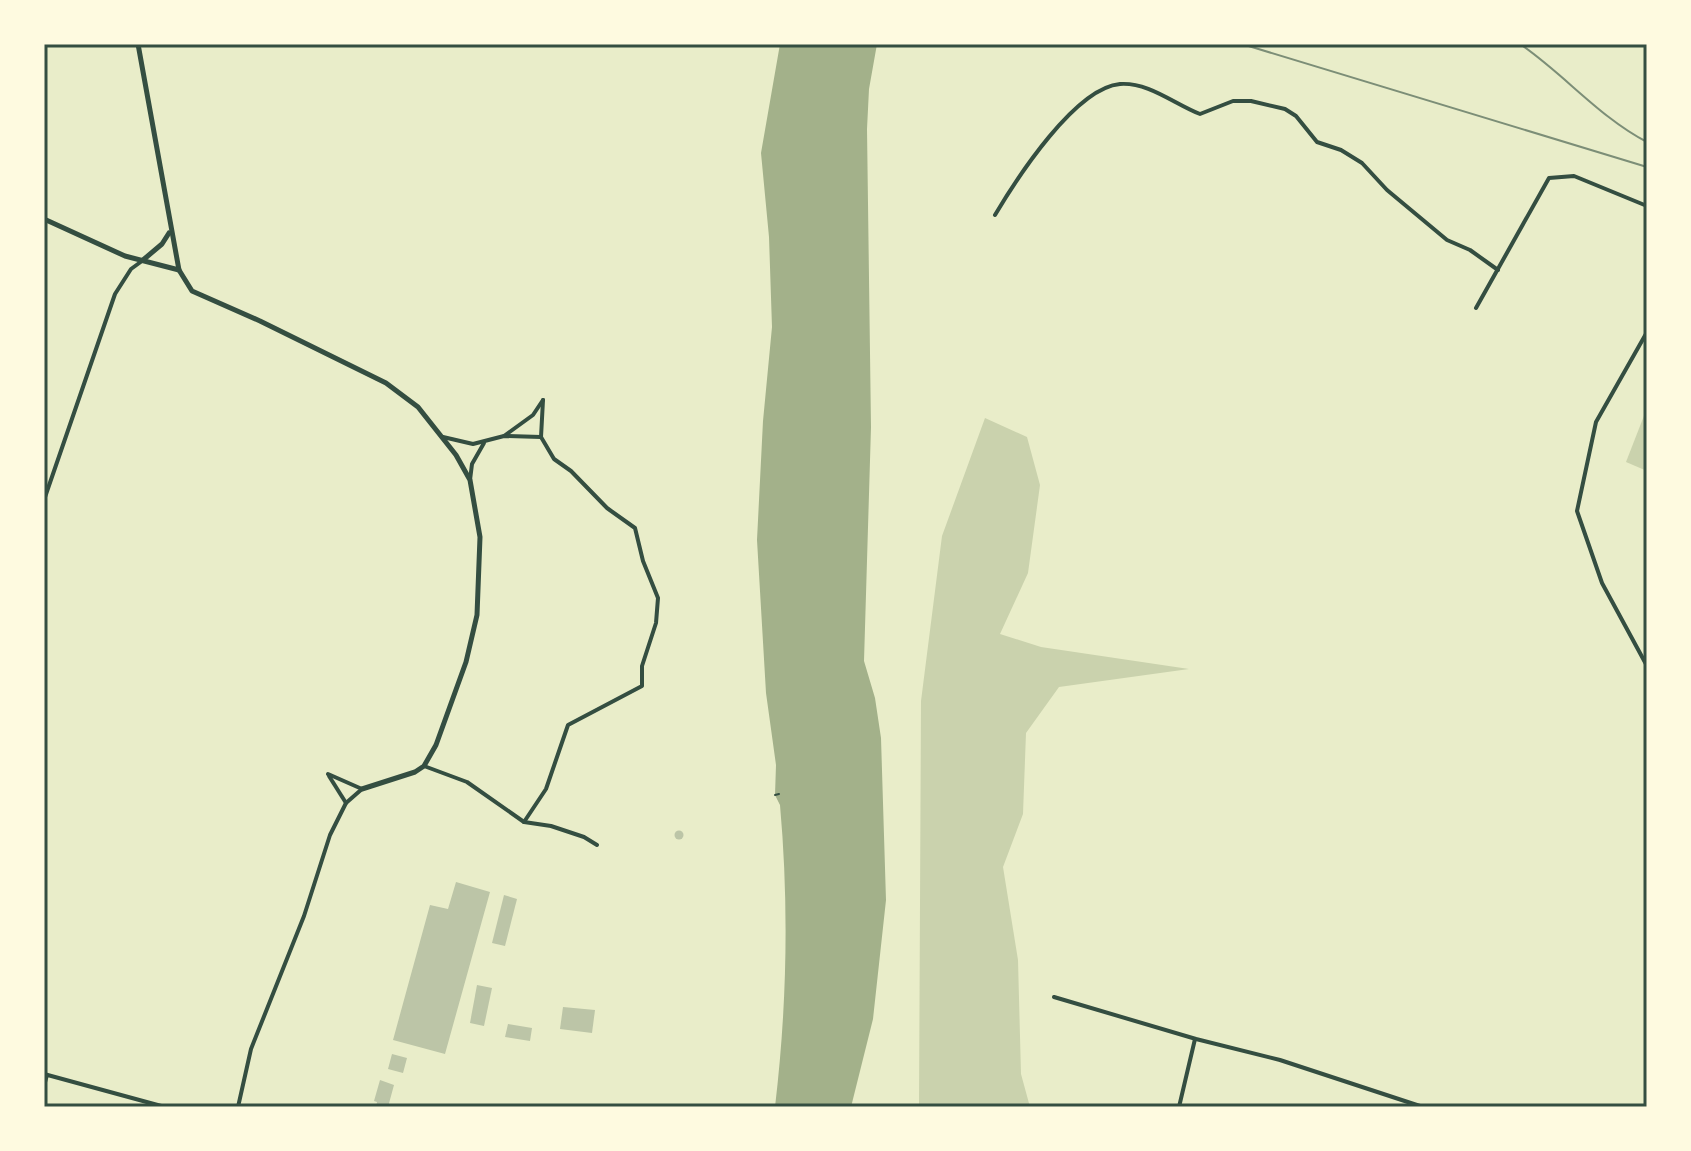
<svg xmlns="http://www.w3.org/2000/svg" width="1691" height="1151" viewBox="0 0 1691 1151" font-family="Lora,serif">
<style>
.green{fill:#cad2ad}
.water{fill:#a3b18a}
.building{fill:#bcc5a7}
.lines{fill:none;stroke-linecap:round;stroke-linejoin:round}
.path{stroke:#344e41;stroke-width:2}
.minor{stroke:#344e41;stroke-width:4}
.tertiary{stroke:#344e41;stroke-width:5}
.rail{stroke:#7c8e77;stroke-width:2}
.neatline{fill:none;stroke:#344e41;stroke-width:3}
</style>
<rect width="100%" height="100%" fill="#e9edc9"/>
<g class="green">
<path d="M 1647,408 L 1647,471 L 1626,462 Z"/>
<path d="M 985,418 L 1027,437 L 1040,485 L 1028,573 L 1000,634 L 1041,647 L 1189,669 L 1059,687 L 1026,733 L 1023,814 L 1003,867 L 1018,960 L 1021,1074 L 1030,1107 L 919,1107 L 921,701 L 942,536 Z"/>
</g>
<path class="water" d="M 780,44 L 877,44 L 869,89 L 867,129 L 871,427 L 864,661 L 875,698 L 881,738 L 886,900 L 873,1019 L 851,1107 L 775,1107 C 787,1006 789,906 780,805 L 775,795 L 776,765 L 766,693 L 757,540 L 763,421 L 772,327 L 769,237 L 761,153 Z"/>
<g class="building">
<circle cx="679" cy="835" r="4.5"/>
<path d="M 456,882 L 490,892 L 445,1054 L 393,1040 L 430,905 L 448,909 Z"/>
<path d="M 504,895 L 517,899 L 505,946 L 492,943 Z"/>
<path d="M 477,985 L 492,988 L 484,1026 L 470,1023 Z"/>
<path d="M 563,1007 L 595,1010 L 592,1033 L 560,1029 Z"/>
<path d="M 508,1024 L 532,1028 L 530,1041 L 505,1037 Z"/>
<path d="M 392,1054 L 407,1058 L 403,1073 L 388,1069 Z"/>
<path d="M 380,1080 L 394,1085 L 388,1107 L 376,1107 L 377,1102 L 374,1101 Z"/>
</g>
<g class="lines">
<path class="path" d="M 775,795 L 779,794"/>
<g class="minor">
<path d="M 995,215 C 1017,178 1075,88 1120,84 C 1149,82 1174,104 1200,114 L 1233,101 L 1251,101 L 1285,109 L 1296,116 L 1317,142 L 1341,150 L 1362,163 L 1387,190 L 1447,240 L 1470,250 L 1498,270"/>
<path d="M 1476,308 L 1549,178 L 1574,176 L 1647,206"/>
<path d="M 1647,332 L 1596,422 L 1577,511 L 1602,583 L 1647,666"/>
<path d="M 504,436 L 533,415 L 543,400"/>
<path d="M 443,437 L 473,444 L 504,436 L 541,437"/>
<path d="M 541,437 L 543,400"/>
<path d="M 470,480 L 472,464 L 484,443"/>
<path d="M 44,500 L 115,294 L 131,269 L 142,261"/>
<path d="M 424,766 L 467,782 L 524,822 L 551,826 L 584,837 L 597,845"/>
<path d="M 329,776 L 346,803"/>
<path d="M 524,822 L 546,789 L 568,725 L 642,686 L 642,666 L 656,623 L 658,598 L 643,561 L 635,528 L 607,508 L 571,471 L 554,459 L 541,437"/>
<path d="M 1054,997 L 1196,1039 L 1280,1060 L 1423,1107"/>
<path d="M 44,1074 L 165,1107"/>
<path d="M 44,1086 L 47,1075"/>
<path d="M 238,1107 L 251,1049 L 304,916 L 330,835 L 346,803 L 362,789 L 328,774"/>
<path d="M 1179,1107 L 1195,1039"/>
</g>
<g class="tertiary">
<path d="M 138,44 L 179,270 L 192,291 L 260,321 L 386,383 L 418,407 L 456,455 L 470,480 L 480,537 L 477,615 L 466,662 L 436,745 L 424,766 L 415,772 L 362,789"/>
<path d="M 44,219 L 125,256 L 179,270"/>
<path d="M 143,260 L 162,244 L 169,233"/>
</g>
<g class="rail">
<path d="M 1242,44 L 1647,167"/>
<path d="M 1520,44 C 1564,74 1599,117 1647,142"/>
</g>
</g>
<rect width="1691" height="1151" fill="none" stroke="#fefae0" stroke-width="92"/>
<rect x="46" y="46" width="1599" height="1059" class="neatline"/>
</svg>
